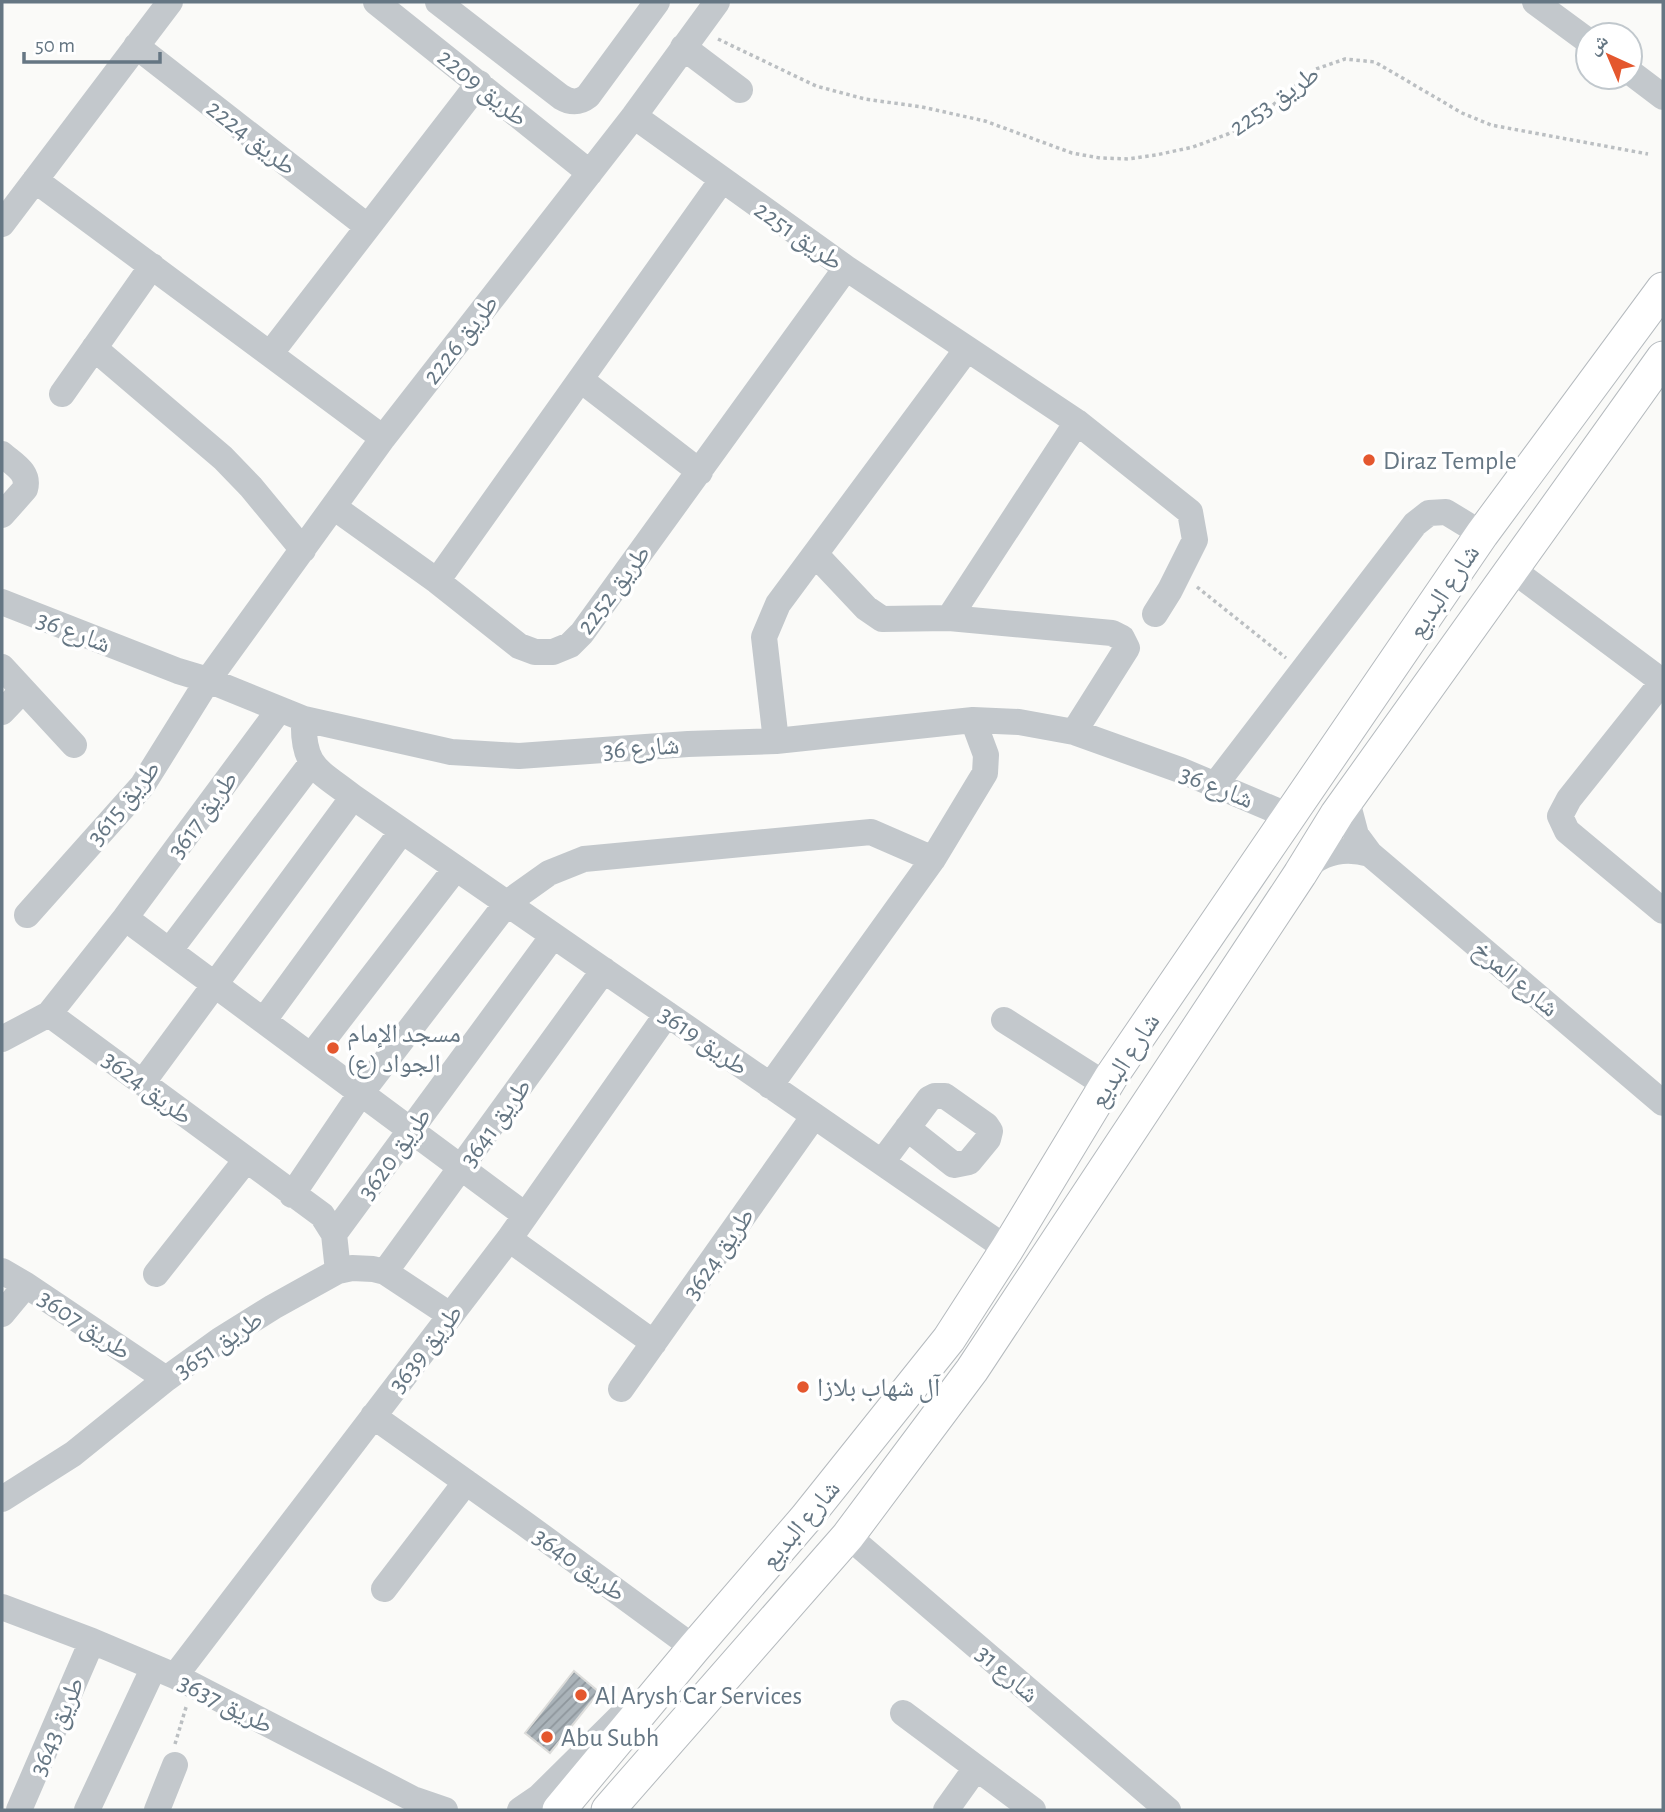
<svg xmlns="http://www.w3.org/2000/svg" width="1665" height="1812" font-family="'Alegreya Sans','Noto Naskh Arabic',sans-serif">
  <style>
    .building { fill: url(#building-hatch); stroke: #dcdcda; stroke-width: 2 }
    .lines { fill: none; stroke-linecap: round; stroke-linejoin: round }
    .major-casing { stroke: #b5babe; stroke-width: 35 }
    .path { stroke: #bbbfc2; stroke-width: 3.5; stroke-dasharray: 3.5 3.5; stroke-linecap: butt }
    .minor { stroke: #c3c8cc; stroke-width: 26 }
    .major { stroke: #fff; stroke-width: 33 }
    .poi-dot { fill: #e4572e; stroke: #fff; stroke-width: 2.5 }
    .labels { text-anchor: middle; stroke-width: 7; stroke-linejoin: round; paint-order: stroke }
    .street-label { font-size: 26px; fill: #657683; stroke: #fff }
    .poi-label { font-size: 26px; fill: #657683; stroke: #fff; text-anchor: start }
  </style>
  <defs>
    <pattern id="building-hatch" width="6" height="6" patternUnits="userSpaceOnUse" patternTransform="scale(1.75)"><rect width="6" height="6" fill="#aab3b9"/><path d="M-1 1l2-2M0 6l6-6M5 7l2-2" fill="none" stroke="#8e969c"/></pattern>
  </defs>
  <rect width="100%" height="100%" fill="#fafaf8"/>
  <path class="building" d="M574 1671 599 1692 550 1753 525 1733Z"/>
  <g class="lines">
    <g class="major-casing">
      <path id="major" d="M559 1810 694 1648 806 1518 949 1339 1007 1249 1111 1077 1482 534 1663 289
        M608 1810 848 1536 972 1370 1300 874 1337 814 1663 358"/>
    </g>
    <path class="path" d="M718 39 816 86 865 99 922 107 985 121 1072 153 1100 158 1128 159 1156 155 1193 147 1228 134 1261 115 1316 69 1345 59 1375 62 1462 113 1491 125 1648 154
      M1197 587 1286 658
      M175 1744 187 1704"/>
    <path class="minor" d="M376 2 590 173
      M438 2 561 97C571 103 579 103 588 96L657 2
      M1535 2 1588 41
      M136 46 368 227
      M683 47 740 90
      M1630 72 1663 97
      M634 116 846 268 1077 422 1190 512 1195 540 1170 590 1155 614
      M35 180 383 438
      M2 224 170 2
      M94 348 223 458 251 487 303 550
      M270 354 479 83
      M581 380 700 472
      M62 394 152 266
      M2 454C13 464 30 472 25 489L2 515
      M335 508 437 581 519 646 535 652H553L570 645 582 633 846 268
      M816 555 866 608 882 619 949 618 1112 633 1122 638 1127 648 1074 732
      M1513 570 1663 682
      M437 581 722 180
      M2 602 178 671 208 680 304 719 451 752 519 756 688 744 776 741 973 720 1019 722 1074 732 1180 770 1289 816
      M949 618 1077 422
      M2 667 74 745
      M1663 681 1569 799 1560 816 1567 831 1663 911
      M2 712 23 690
      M304 719C302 768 319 770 353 797L1007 1249
      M776 741 764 637 778 604 967 349
      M1215 785 1415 524 1429 513 1446 512 1482 534
      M1347 801 1356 835 1370 854 1663 1103
      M1304 870C1322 851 1345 847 1370 854
      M27 915 142 786 208 680 383 438 634 116 717 2
      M125 918 525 1215
      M170 950 311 764
      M49 1014 322 1215 334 1234 338 1271
      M264 1020 402 831
      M1004 1020 1106 1085
      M2 1039 49 1014 125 918 279 710
      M311 1056 456 868
      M143 1082 353 797
      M770 1086 933 859 985 773 986 755 973 720
      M882 1162 929 1099 935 1096H945L986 1125 990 1131 988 1139 969 1162 954 1165 907 1128
      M292 1195 361 1093 507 903 549 873 584 859 871 832 933 859
      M334 1234 553 936
      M509 1239 654 1343
      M2 1271 26 1285 166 1379
      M385 1272 604 970
      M156 1274 246 1160
      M2 1314 26 1285
      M621 1389 814 1116
      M373 1416 525 1524 694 1648 679 1661
      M2 1499 73 1454 166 1379 220 1340 273 1307 338 1271 352 1268 373 1269 385 1272 450 1315
      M848 1536 1168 1810
      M384 1589 466 1482
      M2 1607 92 1641 175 1676 413 1799 445 1810
      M175 1676 509 1239 667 1014
      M903 1713 1033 1810
      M19 1810 92 1641
      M87 1810 153 1669
      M157 1810 175 1765
      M520 1810 539 1797 623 1714
      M946 1810 976 1768"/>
    <use href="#major" class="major"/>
  </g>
  <g class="poi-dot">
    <circle cx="1369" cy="460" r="7"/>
    <circle cx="333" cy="1048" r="7"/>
    <circle cx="803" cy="1387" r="7"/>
    <circle cx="581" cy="1695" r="7"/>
    <circle cx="547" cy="1737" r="7"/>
  </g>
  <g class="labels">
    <g class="street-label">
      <text transform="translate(483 87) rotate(39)" y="9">طريق 2209</text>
      <text transform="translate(1274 100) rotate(-35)" y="9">طريق 2253</text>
      <text transform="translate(252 137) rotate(38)" y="9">طريق 2224</text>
      <text transform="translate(799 235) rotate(35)" y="9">طريق 2251</text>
      <text transform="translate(460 339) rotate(-52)" y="9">طريق 2226</text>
      <text transform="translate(613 589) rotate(-53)" y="9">طريق 2252</text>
      <text transform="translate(1443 591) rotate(-56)" y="9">شارع البديع</text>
      <text transform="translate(74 631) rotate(21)" y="9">شارع 36</text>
      <text transform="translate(641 747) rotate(-4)" y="9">شارع 36</text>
      <text transform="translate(1217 786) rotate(22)" y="9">شارع 36</text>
      <text transform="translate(123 802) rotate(-51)" y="9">طريق 3615</text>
      <text transform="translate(202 814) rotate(-54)" y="9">طريق 3617</text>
      <text transform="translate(1516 978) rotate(40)" y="9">شارع المرخ</text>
      <text transform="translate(704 1040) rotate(35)" y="9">طريق 3619</text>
      <text transform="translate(1124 1060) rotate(-57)" y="9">شارع البديع</text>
      <text transform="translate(148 1087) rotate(37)" y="9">طريق 3624</text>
      <text transform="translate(495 1122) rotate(-54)" y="9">طريق 3641</text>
      <text transform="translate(394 1153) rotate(-54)" y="9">طريق 3620</text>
      <text transform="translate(718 1253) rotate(-55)" y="9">طريق 3624</text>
      <text transform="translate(85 1324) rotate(34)" y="9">طريق 3607</text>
      <text transform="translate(218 1344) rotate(-34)" y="9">طريق 3651</text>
      <text transform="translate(425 1348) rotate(-52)" y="9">طريق 3639</text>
      <text transform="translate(800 1524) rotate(-50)" y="9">شارع البديع</text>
      <text transform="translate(580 1564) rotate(36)" y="9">طريق 3640</text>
      <text transform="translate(1008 1673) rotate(41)" y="9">شارع 31</text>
      <text transform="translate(226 1703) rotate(27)" y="9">طريق 3637</text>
      <text transform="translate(56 1726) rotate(-67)" y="9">طريق 3643</text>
    </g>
    <g class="poi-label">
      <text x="1383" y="469">Diraz Temple</text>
      <text x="347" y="1042">مسجد الإمام<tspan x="347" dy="30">الجواد (ع)</tspan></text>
      <text x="817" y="1396">آل شهاب بلازا</text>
      <text x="595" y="1704">Al Arysh Car Services</text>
      <text x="561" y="1746">Abu Subh</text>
    </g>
  </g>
  <rect width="1665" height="1812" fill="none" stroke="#657683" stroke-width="7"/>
  <g transform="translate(1609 56) rotate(316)"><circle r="33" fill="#ffffff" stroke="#c1c8cd" stroke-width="2"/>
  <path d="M0-5L12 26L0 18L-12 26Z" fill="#e4572e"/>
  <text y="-10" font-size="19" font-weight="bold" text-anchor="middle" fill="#657683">ش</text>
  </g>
  <path d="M24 52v10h136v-10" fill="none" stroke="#657683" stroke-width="3.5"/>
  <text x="35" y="52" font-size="21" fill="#657683" stroke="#ffffff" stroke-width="5" paint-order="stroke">50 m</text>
</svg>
